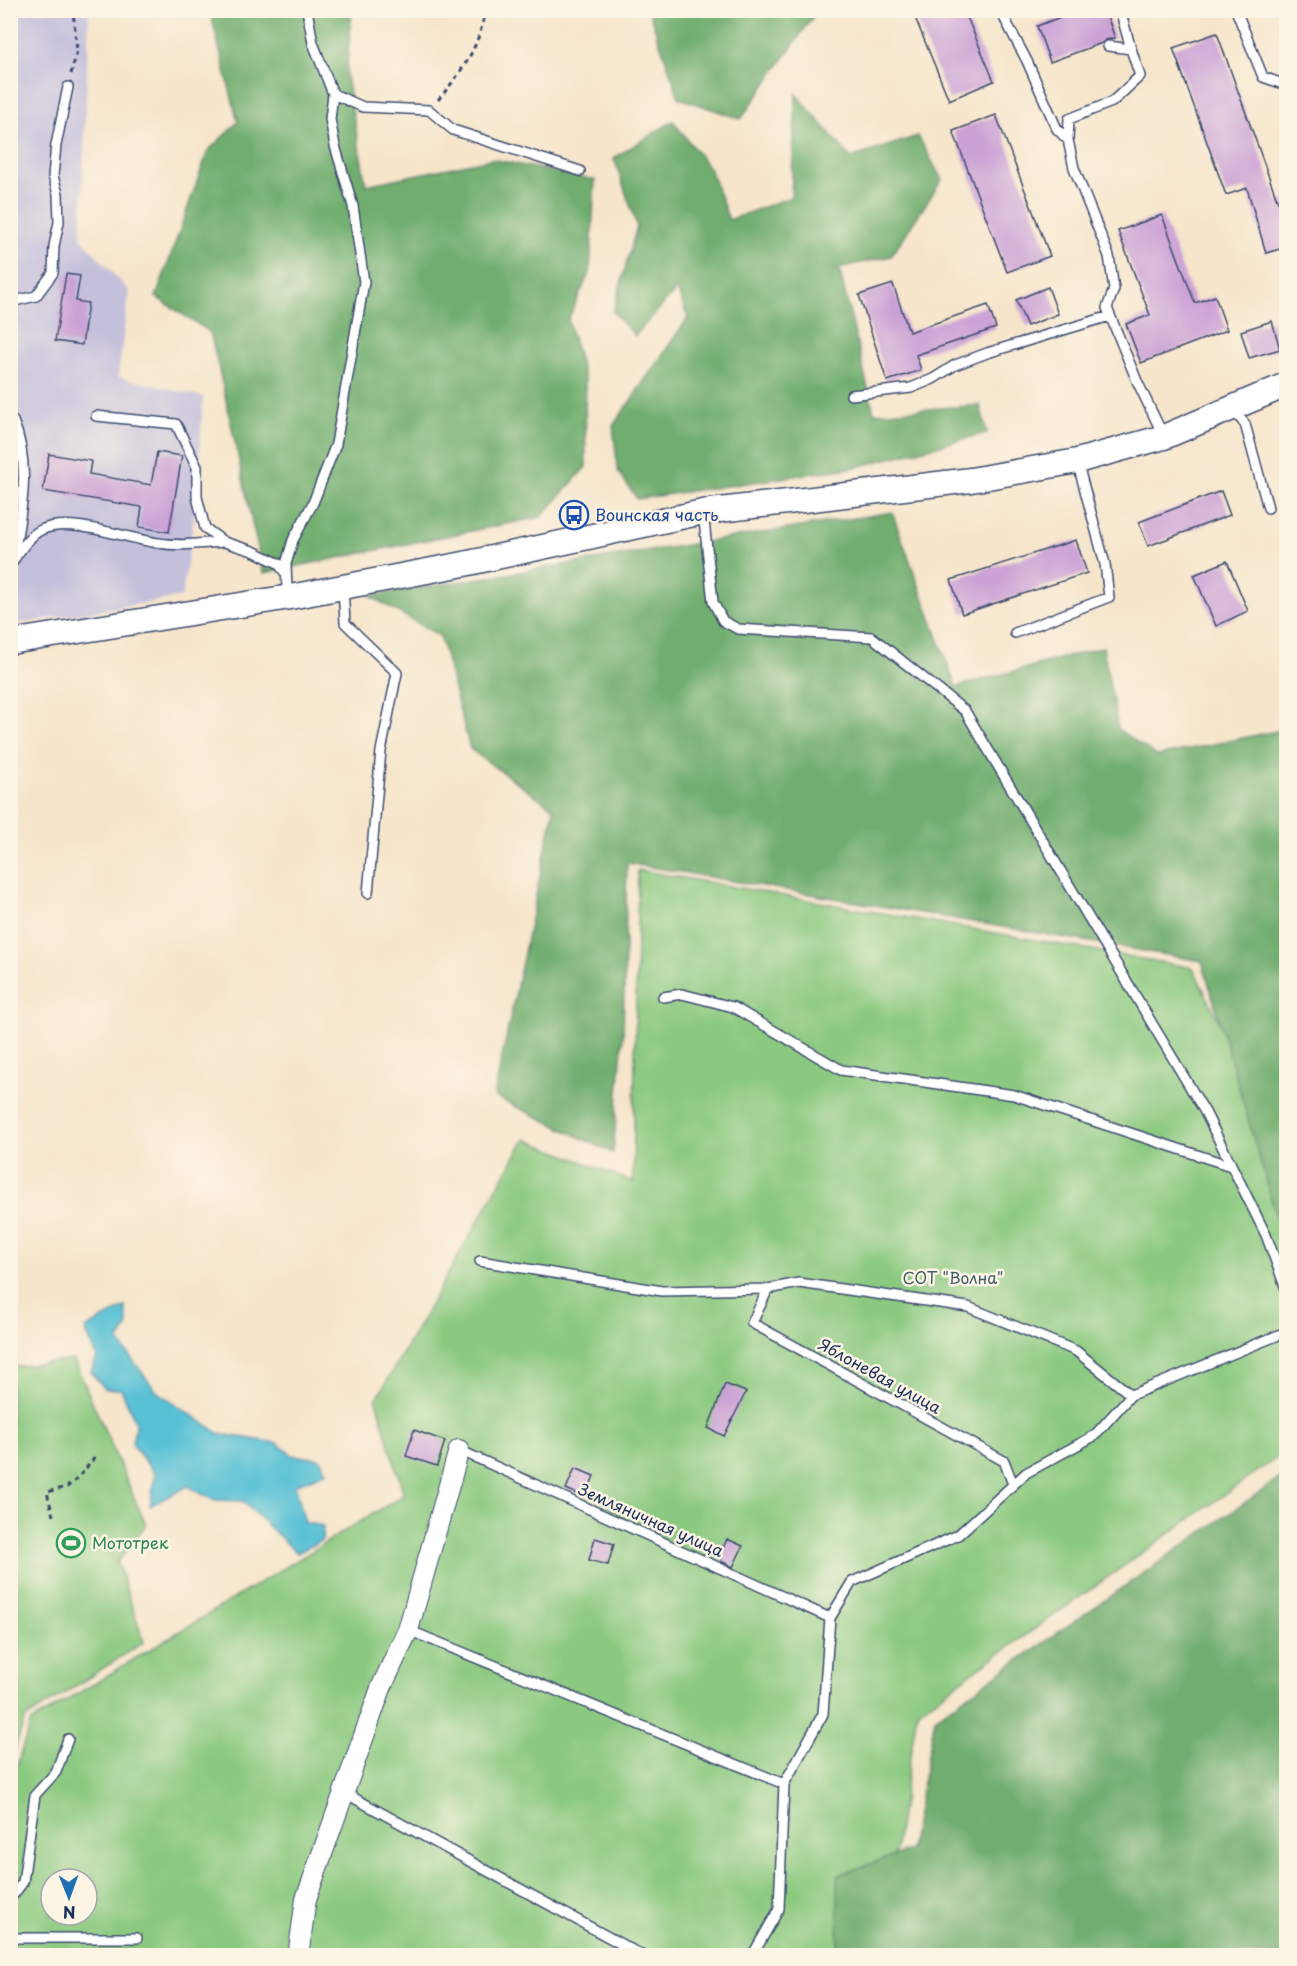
<svg xmlns="http://www.w3.org/2000/svg" width="1297" height="1966" font-family="'Playpen Sans',sans-serif">
  <style>
    .industrial { fill: #c4c0db }
    .green { fill: #8bc980; stroke: #537c6f; stroke-width: 1.5; fill-rule: evenodd }
    .forest { fill: #70ad6e; stroke: #466e66; stroke-width: 1.5 }
    .water { fill: #58c1d5; stroke: #3a789a; stroke-width: 1.5 }
    .building { fill: #cba2d6 }
    .lines { fill: none; stroke-linecap: round; stroke-linejoin: round }
    .service-casing { stroke: #3c4a6e; stroke-width: 12 }
    .minor-casing { stroke: #3c4a6e; stroke-width: 22 }
    .tertiary-casing { stroke: #3c4a6e; stroke-width: 27 }
    .path { stroke: #3c4a6e; stroke-width: 3; stroke-dasharray: 4.5 4.5; stroke-linecap: butt }
    .service { stroke: #fff; stroke-width: 9 }
    .minor { stroke: #fff; stroke-width: 20 }
    .tertiary { stroke: #fff; stroke-width: 24 }
    .labels { text-anchor: middle; stroke-width: 5; stroke-linejoin: round; paint-order: stroke }
    .transit-label { font-size: 16px; fill: #164399; stroke: #fcf5e5; text-anchor: start }
    .park-label { font-size: 16px; fill: #3d5d68; stroke: #fcf5e5 }
    .street-label { font-size: 16px; fill: #1b2f5e; stroke: #fcf5e5 }
    .leisure-label { font-size: 16px; fill: #27864d; stroke: #fcf5e5; text-anchor: start }
  </style>
  <rect width="100%" height="100%" fill="#fcf5e5"/>
  <filter id="ink" filterUnits="userSpaceOnUse"><feTurbulence type="fractalNoise" baseFrequency=".0167" numOctaves="2"/><feDisplacementMap in="SourceGraphic" scale="12" xChannelSelector="R" yChannelSelector="G"/><feConvolveMatrix kernelMatrix="1 2 1 2 8 2 1 2 1" color-interpolation-filters="sRGB"/></filter>
  <filter id="wash" filterUnits="userSpaceOnUse"><feTurbulence type="fractalNoise" baseFrequency=".008" numOctaves="4" result="noise"/><feDisplacementMap in="SourceGraphic" scale="24" xChannelSelector="R" yChannelSelector="G"/><feGaussianBlur stdDeviation="1.35" result="paint"/><feColorMatrix in="noise" values="0 0 0 0 0 0 0 0 0 0 0 0 0 0 0 0 0 1.4 0 .05"/><feComposite in="paint" operator="in"/></filter>
  <g filter="url(#wash)">
    <rect width="100%" height="100%" fill="#f6e5cb"/>
    <path class="industrial" d="M11 11H89L81 238 129 291 118 377 203 397 197 497 182 597 11 625Z"/>
    <path class="green" d="M638 870 1193 968 1286 1161V1451L917 1712 879 1955 11 1956V1782L31 1722 404 1495 376 1400 525 1139 633 1182ZM51 1879H87V1915H51Z
      M74 1360 146 1525 117 1562 144 1642 26 1718 11 1757V1367Z"/>
    <path class="forest" d="M210 11H352L346 76 366 185 491 159 595 180 590 271 568 320 585 380 586 467 541 517 263 573 226 400 210 332 156 297 208 151 238 122Z
      M649 11V10L817 11 741 119 679 98Z
      M796 94 851 158 918 136 942 180 891 256 839 268 874 413 980 405 987 433 856 467 637 499 618 471 613 426 688 318 677 289 635 336 613 312 637 226 614 158 673 121 710 169 729 220 791 197Z
      M892 512 956 687 1103 647 1118 729 1157 756 1286 729V1250L1202 961 627 863 623 1036 613 1153 494 1096 554 809 470 749 440 636 370 596Z
      M1286 1474V1955H838V1875L910 1850 935 1718Z"/>
    <path class="water" d="M125 1307 128 1326 118 1341 156 1391 220 1434 277 1443 292 1455 320 1459 327 1472 295 1485 305 1523 323 1526 322 1540 297 1553 242 1501 213 1500 188 1486 150 1506 155 1474 132 1444 136 1423 121 1389H105L91 1372 97 1357 85 1329Z"/>
    <g id="blocks">
      <path class="building" d="M912 10H964L994 81 949 100Z
        M1079 10H1105L1115 38 1106 40 1102 43 1050 62 1037 26Z
        M1217 33 1278 202 1287 199V247L1266 253 1247 188 1226 195 1173 48Z
        M996 115 1050 256 1007 272 953 131Z
        M1162 215 1195 303 1215 296 1227 330 1141 363 1126 324 1150 315 1118 231Z
        M66 274 80 276 76 301 88 303 82 345 55 341Z
        M893 284 909 332 988 305 996 328 916 355 921 370 887 381 859 295Z
        M1048 287 1058 314 1027 326 1016 300Z
        M1272 321 1280 349 1249 358 1241 331Z
        M157 452 182 456 169 532 139 527 142 507 43 491 49 454 91 461 89 474 151 485Z
        M1221 491 1230 515 1148 546 1139 522Z
        M1076 540 1087 573 962 614 951 580Z
        M1227 561 1248 611 1216 626 1194 575Z
        M725 1384 746 1392 724 1436 708 1428Z
        M414 1430 445 1441 437 1466 406 1456Z
        M575 1468 594 1476 585 1497 566 1489Z
        M595 1538 614 1544 608 1565 589 1560Z
        M727 1539 743 1546 733 1567 721 1561 722 1558 719 1557Z"/>
    </g>
  </g>
  <g filter="url(#ink)">
    <use href="#blocks" fill-opacity="0" stroke="#3c4a6e" stroke-width="1.5"/>
    <g class="lines">
      <g class="service-casing">
        <path id="service" d="M307 10 313 43 333 94 363 107 429 110 453 130 580 171
          M1000 10 1027 61 1057 129 1068 140
          M1120 10 1131 49
          M1236 10 1263 77 1286 85
          M1108 46 1131 49 1140 76 1112 102 1069 119 1068 140 1074 168 1109 256 1114 289 1107 308 1137 381 1163 435
          M10 302 36 296 53 273 54 246 59 222 58 194 53 176 56 145 68 87
          M851 395 911 388 933 379 955 365 987 353 1110 316
          M1233 410 1245 424 1268 508
          M96 416 176 424 197 467V497L205 528 224 542 253 551 278 563 286 574
          M10 419 13 421C32 465 21 514 13 559
          M703 512 713 602 723 621 738 629 872 637 965 711 1205 1112 1266 1235 1286 1289
          M10 565C18 554 29 535 41 530 71 516 126 539 159 543 181 547 202 543 224 542
          M343 587 345 623 397 673 381 751 368 893
          M289 595 287 590 286 564 293 540 313 503 336 444 364 282 353 206 335 146 330 119 333 94
          M1015 633 1109 597 1105 564 1077 461
          M663 997 682 994 733 1007 841 1070 1014 1095 1231 1166
          M480 1261 662 1291 768 1289 799 1283 968 1307 1076 1351 1131 1395
          M768 1289 752 1323 1004 1461 1013 1484
          M459 1450 830 1618
          M408 1630 784 1784
          M345 1793 643 1956
          M10 1899 23 1882 35 1795 56 1772 68 1739
          M10 1938H137
          M752 1956 779 1909 784 1784 823 1714 830 1618 852 1582 958 1535 1026 1473 1094 1436 1131 1395 1286 1332"/>
      </g>
      <g class="minor-casing">
        <path id="minor" d="M298 1956 306 1899 381 1688 408 1630 459 1450"/>
      </g>
      <g class="tertiary-casing">
        <path id="tertiary" d="M10 642 290 597 464 564 703 512 971 480 1077 461 1164 437 1286 385"/>
      </g>
      <path class="path" d="M71 74 77 51 73 10
        M438 100C461 73 480 47 485 10
        M53 1516 47 1492 67 1487 77 1479 97 1455"/>
      <use href="#service" class="service"/>
      <use href="#minor" class="minor"/>
      <use href="#tertiary" class="tertiary"/>
    </g>
  </g>
  <defs>
    <g id="bus-ring" transform="scale(1.5)"><circle r="9.5" fill="#fcf5e5" stroke="#1a4fb4" stroke-width="1.5"/><path d="M-5-6H5V4H4V6H2V4H-2V6H-4V4H-5ZM-3.5-4V0h7V-4ZM-3.5 1.2v1.5H-2V1.2ZM2 1.2v1.5H3.5V1.2Z" fill="#1a4fb4"/></g>
    <g id="stadium-ring" transform="scale(1.5)"><circle r="9.5" fill="#fcf5e5" stroke="#2e9e5b" stroke-width="1.5"/><path d="M0-5a6.5 5 0 1 0 0 10a6.5 5 0 1 0 0-10ZM-3.5-1.8h7v3.6h-7Z" fill="#2e9e5b"/></g>
  </defs>
  <g fill-rule="evenodd">
    <use href="#bus-ring" x="574" y="515"/>
    <use href="#stadium-ring" x="71" y="1543"/>
  </g>
  <g class="labels">
    <g class="transit-label">
      <text x="595" y="521">Воинская часть</text>
    </g>
    <g class="park-label">
      <text x="953" y="1284">СОТ "Волна"</text>
    </g>
    <g class="street-label">
      <text transform="translate(880 1376) rotate(29)" y="6">Яблоневая улица</text>
      <text transform="translate(651 1520) rotate(24)" y="6">Земляничная улица</text>
    </g>
    <g class="leisure-label">
      <text x="92" y="1549">Мототрек</text>
    </g>
  </g>
  <rect width="1297" height="1966" fill="none" stroke="#fcf5e5" stroke-width="36"/>
  <g transform="translate(69 1897) rotate(179)"><circle r="28" fill="#fcf5e5" stroke="#a2a6af" stroke-width="1.5"/>
  <path d="M0-4.5L10 22L0 15L-10 22Z" fill="#1f6fb2"/>
  <text y="-9" font-size="16" font-weight="bold" text-anchor="middle" fill="#1b2f5e">N</text>
  </g>
</svg>
